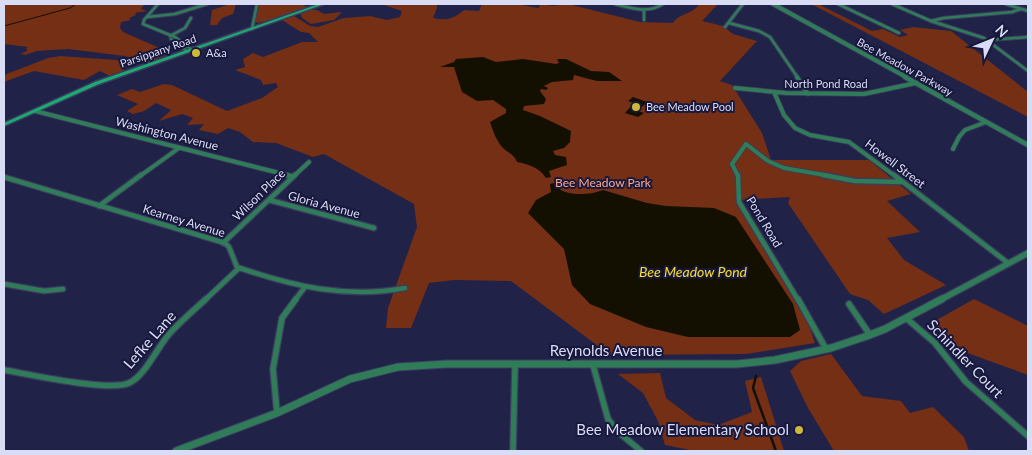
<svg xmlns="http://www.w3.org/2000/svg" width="1032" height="455" font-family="Lato,sans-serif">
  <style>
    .green { fill: #752f15 }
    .water { fill: #131002 }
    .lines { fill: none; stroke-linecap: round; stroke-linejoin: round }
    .stream-far1 { stroke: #131002; stroke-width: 1 }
    .stream { stroke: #131002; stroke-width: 2.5 }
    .minor-far3-casing { stroke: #3b3c60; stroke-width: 4.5 }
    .minor-far2-casing { stroke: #3b3c60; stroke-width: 5.5 }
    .minor-far1-casing { stroke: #3b3c60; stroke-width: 7 }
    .minor-casing { stroke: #3b3c60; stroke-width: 8 }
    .tertiary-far3-casing { stroke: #3b3c60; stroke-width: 5.5 }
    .tertiary-far2-casing { stroke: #3b3c60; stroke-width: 6 }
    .tertiary-far1-casing { stroke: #3b3c60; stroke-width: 8 }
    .tertiary-casing { stroke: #3b3c60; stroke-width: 9 }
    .secondary-casing { stroke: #3b3c60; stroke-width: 3 }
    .minor-far3 { stroke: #307b58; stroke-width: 2.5 }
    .minor-far2 { stroke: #307b58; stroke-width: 4 }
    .minor-far1 { stroke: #307b58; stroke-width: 4.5 }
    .minor { stroke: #307b58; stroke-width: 5.5 }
    .tertiary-far3 { stroke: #307b58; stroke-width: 4 }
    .tertiary-far2 { stroke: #307b58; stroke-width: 4.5 }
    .tertiary-far1 { stroke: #307b58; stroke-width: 5.5 }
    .tertiary { stroke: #307b58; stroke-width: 7 }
    .secondary { fill: #1bab72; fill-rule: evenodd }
    .poi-dot { fill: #cdb938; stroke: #18183d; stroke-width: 2 }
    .labels { text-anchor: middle; stroke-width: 4; stroke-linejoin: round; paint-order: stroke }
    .far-street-label { font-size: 11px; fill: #d9dcf5; stroke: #18183d }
    .far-poi-label { font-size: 11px; fill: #d9dcf5; stroke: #18183d; text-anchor: start }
    .street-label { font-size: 12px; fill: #d9dcf5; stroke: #18183d }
    .park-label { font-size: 12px; fill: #faa789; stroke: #18183d }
    .water-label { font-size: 14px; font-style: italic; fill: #f9df2a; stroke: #18183d }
    .near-street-label { font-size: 15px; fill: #d9dcf5; stroke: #18183d }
    .near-poi-label { font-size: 15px; fill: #d9dcf5; stroke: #18183d; text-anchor: end }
  </style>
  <rect width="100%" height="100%" fill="#212248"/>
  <path class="green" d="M4 4H142L141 5H144L141 9 147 11 135 13 136 15 129 18 131 20 121 22 120 28 123 32 171 53 145 63 125 56 68 49 37 51 25 55 21 54 28 50 26 49 28 47 4 44Z
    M230 4H236L233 14 222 18 217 25H210L212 10Z
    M258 4H301L308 7 268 21 255 23Z
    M381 4H437V8L433 18C447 21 453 19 464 10L479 11 482 4H516L538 8 541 4 552 6 568 4 640 22 673 23C679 13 694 14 699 4H718L702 21 723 26 733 34 757 41 720 81 732 85 762 133 771 160H869L911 194 887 201 920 232 887 238 904 260 946 285 884 314 868 300 850 294 788 203 790 197 737 200 809 325 815 343 746 354 610 355 511 281 454 280 429 283 411 328H386L388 308 417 227 414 204 324 154 313 157 276 143 253 142 240 132 228 128 218 134 199 130 204 124 187 125 193 118 182 114 159 121 171 110 156 103 144 111 133 114 127 111 138 104 117 95 132 89 140 92 164 84 172 85 227 111 262 98 278 87 276 83 263 85 261 80 235 70 245 67 243 59 253 53 263 57 302 42H318L309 33 301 32 282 20 294 16 310 26 318 27 344 18 370 16 387 20 400 17 402 11Z
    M811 4H818L872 31 883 29 900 37 908 35 900 30 913 27 951 31 1028 92V117Z
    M309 10H317L324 14 342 12 334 20 311 24 302 18 300 13Z
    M60 56 117 60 127 65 123 71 110 76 100 71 84 80 34 71 4 82V75L48 58Z
    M974 299 1028 326V375L962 351 933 322Z
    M831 354 862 396 901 401 910 413 933 407 964 437 969 451H834L808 408 790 371 801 361Z
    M660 373 666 398 695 420 718 425 752 412 745 381 761 377 784 451H695L665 445 658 421 643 393 618 374Z"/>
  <path class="water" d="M483 57 496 62 523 59 556 64 559 63 557 59H566L591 71 609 72 622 81H597L574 75 573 80 552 82 544 86 548 88 546 90 541 89 540 91 546 99 544 104 524 106 523 110 540 116 571 131 570 142 564 148 553 151 555 155 566 157 567 165 549 171 551 177 546 178C540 168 528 164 517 162 514 154 508 153 503 148 496 140 493 131 490 122L506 113V109L493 100 477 101 462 92 454 67H440L454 62 456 59Z
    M633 97 647 102 638 111 644 113 638 117 625 113 634 103 628 101Z
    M554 183C562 198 591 195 603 190L647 203 666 206 714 208 736 217 793 304 800 330 790 337H688L646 327 590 304 572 285 564 249 528 213 536 200 551 192 550 184Z"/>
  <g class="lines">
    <path class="stream-far1" d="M4 26 70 8 76 4"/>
    <path class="stream" d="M756 376 753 388 776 451"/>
    <g class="minor-far3-casing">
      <path id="minor-far3" d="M615 4C631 8 648 14 663 4
        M838 4 899 33
        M892 4 931 21 984 38 1028 71
        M1006 4 1028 11
        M644 10V20
        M147 17 175 14 207 4
        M931 21 944 18 1012 12 1021 9
        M729 23 759 31 770 37 798 78
        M143 24 175 37 192 50
        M143 24 144 20 158 4
        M725 27 743 4
        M252 29 257 4
        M170 36 185 28 191 18
        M171 39 187 51
        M988 40 1028 37"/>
    </g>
    <g class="minor-far2-casing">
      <path id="minor-far2" d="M797 77 808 94
        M735 88 786 93 864 94 916 83
        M774 92 784 115 795 128 810 135 849 142 895 176
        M35 111 291 176
        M953 149 959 137 965 130 986 122
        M140 176 179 148
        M294 176 309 162
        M738 176 732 164 746 144 768 161 784 168 830 176"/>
    </g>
    <g class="minor-far1-casing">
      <path id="minor-far1" d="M286 175 293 177
        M738 175 739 202 798 300
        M823 175 855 181 902 182
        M894 175 1008 263
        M4 177 225 243 229 247 237 267C292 286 346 299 405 288
        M269 200 374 228
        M99 206 141 175
        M223 243 295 175
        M4 284 44 291 63 289
        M205 300 239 268
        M295 300 305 287"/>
    </g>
    <g class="minor-casing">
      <path id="minor" d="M798 299 826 349
        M849 304 870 335
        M906 318 935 343 966 382 1028 436
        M593 365 608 419 617 431 641 451
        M4 370C28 374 109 392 129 383 145 376 158 346 170 333 181 321 194 310 206 299
        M277 413 273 369 282 318 296 299
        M513 451 515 365"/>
    </g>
    <g class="tertiary-far3-casing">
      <path id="tertiary-far3" d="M773 4 908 78"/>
    </g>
    <g class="tertiary-far2-casing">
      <path id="tertiary-far2" d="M905 77 1028 145"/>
    </g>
    <g class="tertiary-far1-casing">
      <path id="tertiary-far1" d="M940 300 1028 253"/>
    </g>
    <g class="tertiary-casing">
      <path id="tertiary" d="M176 451 277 413 350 379 398 367 447 364H737L775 360 831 348 867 336 885 329 942 299"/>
    </g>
    <g class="secondary-casing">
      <path id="secondary" d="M319 4H324L99 84 4 126V123L95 82Z"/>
    </g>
    <use href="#minor-far3" class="minor-far3"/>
    <use href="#minor-far2" class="minor-far2"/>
    <use href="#minor-far1" class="minor-far1"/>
    <use href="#minor" class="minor"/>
    <use href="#tertiary-far3" class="tertiary-far3"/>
    <use href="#tertiary-far2" class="tertiary-far2"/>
    <use href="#tertiary-far1" class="tertiary-far1"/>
    <use href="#tertiary" class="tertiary"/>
    <use href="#secondary" class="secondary"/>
  </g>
  <g class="poi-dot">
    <circle cx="196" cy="53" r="5"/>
    <circle cx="636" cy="107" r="5"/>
    <circle cx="799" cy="430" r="5"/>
  </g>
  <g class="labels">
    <g class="far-street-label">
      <text transform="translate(158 51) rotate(-19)" y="4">Parsippany Road</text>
      <text transform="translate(905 67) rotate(29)" y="4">Bee Meadow Parkway</text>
      <text x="826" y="88">North Pond Road</text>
    </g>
    <g class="far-poi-label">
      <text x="206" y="57">A&amp;a</text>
      <text x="646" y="111">Bee Meadow Pool</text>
    </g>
    <g class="street-label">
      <text transform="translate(167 134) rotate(14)" y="4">Washington Avenue</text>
      <text transform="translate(895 164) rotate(37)" y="4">Howell Street</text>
      <text transform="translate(259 195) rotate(-44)" y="4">Wilson Place</text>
      <text transform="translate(324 205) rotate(15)" y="4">Gloria Avenue</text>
      <text transform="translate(184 221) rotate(17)" y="4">Kearney Avenue</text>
      <text transform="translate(764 222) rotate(59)" y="4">Pond Road</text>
    </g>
    <g class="park-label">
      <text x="603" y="187">Bee Meadow Park</text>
    </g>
    <g class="water-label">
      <text x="693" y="277">Bee Meadow Pond</text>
    </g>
    <g class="near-street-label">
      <text transform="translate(150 340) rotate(-49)" y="5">Lefke Lane</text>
      <text x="606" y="356">Reynolds Avenue</text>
      <text transform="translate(965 359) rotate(46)" y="5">Schindler Court</text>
    </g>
    <g class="near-poi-label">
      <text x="789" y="435">Bee Meadow Elementary School</text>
    </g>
  </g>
  <rect width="1032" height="455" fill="none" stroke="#d9dcf5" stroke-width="10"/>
  <g transform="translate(992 40) rotate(47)" stroke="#18183d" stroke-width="4" paint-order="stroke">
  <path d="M0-4L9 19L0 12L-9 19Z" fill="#d9dcf5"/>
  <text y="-8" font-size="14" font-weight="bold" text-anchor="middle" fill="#d9dcf5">N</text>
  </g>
</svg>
